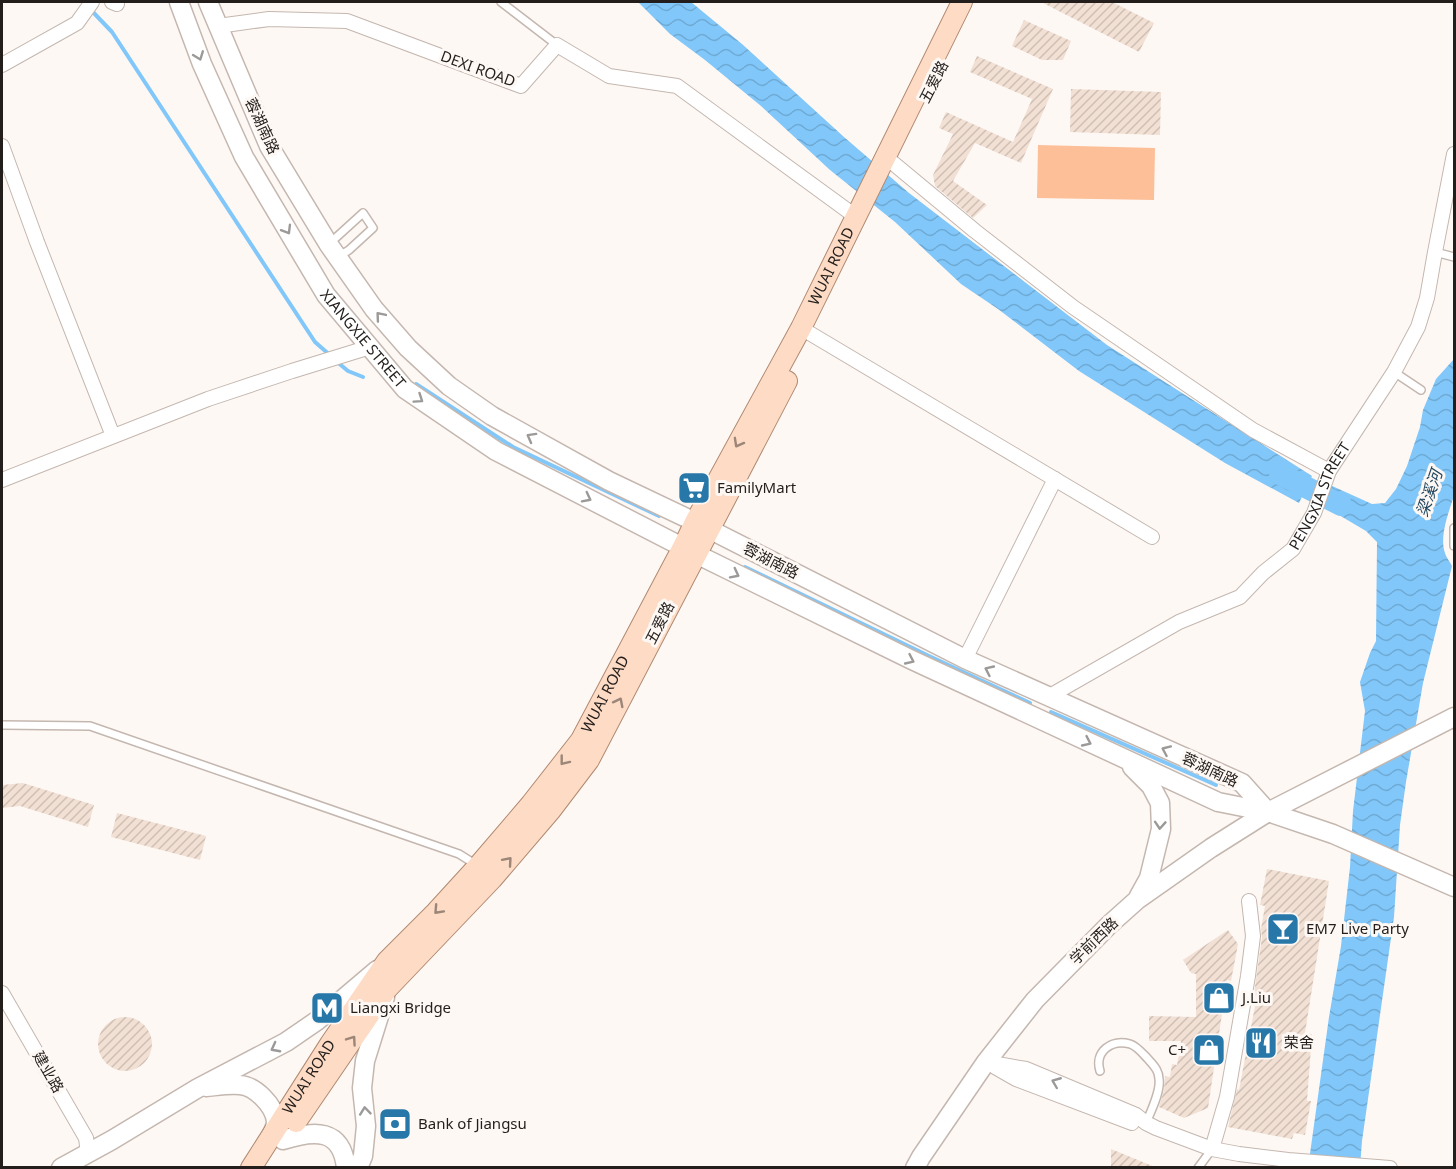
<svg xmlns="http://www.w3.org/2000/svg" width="1456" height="1169" font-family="'Noto Sans','Noto Sans SC',sans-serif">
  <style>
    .garden { fill: #fcbf97 }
    .water { fill: url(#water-waves) }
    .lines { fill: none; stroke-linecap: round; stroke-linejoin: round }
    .stream { stroke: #81c7f9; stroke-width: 4 }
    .river { stroke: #81c7f9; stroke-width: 22 }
    .building { fill: url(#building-hatch) }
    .lane-casing { stroke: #c4b7af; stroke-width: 10 }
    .street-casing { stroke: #c4b7af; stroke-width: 16 }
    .secondary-casing { stroke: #c4b7af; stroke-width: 21 }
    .primary-casing { stroke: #b08970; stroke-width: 22 }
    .lane { stroke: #fff; stroke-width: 7 }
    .street { stroke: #fff; stroke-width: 14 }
    .secondary { stroke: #fff; stroke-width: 18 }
    .primary { stroke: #fddbc5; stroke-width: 20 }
    .oneway { stroke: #9c9a98 }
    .oneway2 { stroke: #9b8678 }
    .labels { text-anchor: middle; stroke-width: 6; stroke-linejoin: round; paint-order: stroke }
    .street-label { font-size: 15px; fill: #231e1b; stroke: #fef8f5 }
    .poi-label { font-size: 15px; fill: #231e1b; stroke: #fef8f5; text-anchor: start }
    .water-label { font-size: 16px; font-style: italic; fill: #204660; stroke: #fef8f5 }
  </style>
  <defs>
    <pattern id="water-waves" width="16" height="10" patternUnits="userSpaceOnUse" patternTransform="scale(1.5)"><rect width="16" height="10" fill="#81c7f9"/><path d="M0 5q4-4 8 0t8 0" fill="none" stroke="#6faad5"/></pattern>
    <pattern id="building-hatch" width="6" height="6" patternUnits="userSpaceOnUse" patternTransform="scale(1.5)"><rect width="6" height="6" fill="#f2e0d4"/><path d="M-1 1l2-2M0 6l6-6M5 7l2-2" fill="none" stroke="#cfc0b5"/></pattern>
  </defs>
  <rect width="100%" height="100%" fill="#fef8f5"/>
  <path class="garden" d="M1038 145 1155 148 1154 200 1037 198Z"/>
  <path class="water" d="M638 2H691L742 44 844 137 909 193 1107 345 1312 476 1299 503 1225 463 1079 371 998 309 961 284 895 222 830 170 761 106 705 60 670 34Z
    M1454 359V496C1449 511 1439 537 1445 553 1446 557 1450 562 1452 566L1423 683 1406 782 1400 825 1394 917 1362 1141 1360 1167 1308 1168 1329 1017 1341 946 1350 867 1353 811 1365 711 1360 682 1370 653 1376 641 1377 542 1366 531 1322 505 1330 485 1372 504 1385 503 1396 489 1407 466 1420 427 1423 410 1436 379Z"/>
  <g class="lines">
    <path class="stream" d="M91 10 112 32 315 342 331 356
      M336 361 348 371 363 377
      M416 384 513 447 659 516
      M745 567 929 656 1030 703
      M1051 712 1216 785"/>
    <path class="river" d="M1280 474 1341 505"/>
  </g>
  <path class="building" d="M1041 2H1112L1154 23 1139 52Z
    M1024 20 1071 41 1063 60H1042L1012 46Z
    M977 56 1053 89 1021 163 975 143 953 181 987 205 973 218 935 186 933 175 953 134 939 128 946 112 1013 142 1032 99 970 72Z
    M1071 89 1161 92 1160 135 1070 132Z
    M23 783 94 805 88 827 20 806 2 808V785Z
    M117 813 206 836 200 860 111 837Z
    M1267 869 1329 881 1305 1033 1312 1034 1307 1101H1311L1305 1135 1294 1133 1292 1139 1228 1127 1237 1089 1239 1090 1256 1001H1253L1262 937 1261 929 1265 906 1260 905Z
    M1228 930 1238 944 1231 981 1227 980 1208 1108 1184 1118 1159 1107 1164 1090 1165 1076 1170 1077 1172 1064 1177 1065 1181 1041H1149V1016L1196 1017V974L1191 973 1183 960Z
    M98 1044a27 27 0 1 1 54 0a27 27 0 1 1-54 0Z
    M1111 1149 1155 1167H1111Z"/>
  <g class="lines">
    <g class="lane-casing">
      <path id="lane" d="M501 2 557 45
        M330 243 363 213 373 228 349 250 338 257
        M1435 252 1454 257
        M1394 372 1421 390
        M1454 528V546
        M2 725 90 726 459 854 475 864
        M1100 1071C1094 1051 1112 1039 1130 1044 1137 1046 1143 1054 1148 1059 1153 1065 1159 1070 1159 1079 1161 1091 1151 1111 1146 1123
        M1198 1168 1212 1149"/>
    </g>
    <g class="street-casing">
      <g id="street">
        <path d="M112 2 117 4"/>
        <path d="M218 26 269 19 347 21 521 86 557 45 609 76 677 86 855 216"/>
        <path d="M2 65 77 23 92 2"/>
        <path d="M2 146 37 242 113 436"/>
        <path d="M893 163 975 231 1073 307 1253 430 1329 471"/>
        <path d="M801 328 1152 537"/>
        <path d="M2 480 208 399 292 371 370 347"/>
        <path d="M965 659 1055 479"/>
        <path id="s1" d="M1048 697 1179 622 1240 597 1263 573 1293 549 1314 513 1329 471 1394 372 1418 327 1427 298 1435 252 1454 154"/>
        <path d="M2 993 86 1138 88 1153"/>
        <path d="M986 1062 1026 1069 1136 1115 1146 1123 1156 1128 1212 1149 1239 1154 1288 1160 1390 1168"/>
        <path d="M995 1067 1016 1079 1132 1123"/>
        <path d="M1212 1149 1227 1097 1248 976 1253 936 1249 901"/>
      </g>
    </g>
    <g class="secondary-casing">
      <g id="secondary">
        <path id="s2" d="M179 2 202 64 244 157 326 295 405 389 496 451 696 554 912 660 1218 802 1268 812 1333 834 1454 887"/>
        <path d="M208 2 269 146 329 245 374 309 408 348 449 386 492 416 609 481 695 522 965 659 1242 783 1268 812"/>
        <path d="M1132 767 1151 786 1160 803 1161 829 1149 878 1139 896"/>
        <path d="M206 1087C217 1086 229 1084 240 1085 255 1086 274 1105 276 1121 276 1125 274 1130 272 1134"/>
        <path d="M283 1140C314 1130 342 1128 346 1168"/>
        <path d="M61 1168 112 1140 198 1088 286 1042 318 1020 377 970"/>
        <path d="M358 1168 363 1156 366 1126 362 1088 365 1061 385 997"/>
        <path d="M915 1168 921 1157 986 1062 1035 1000 1109 925 1137 900 1211 848 1268 812 1454 717"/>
      </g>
    </g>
    <g class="primary-casing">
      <g id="primary">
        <path d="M296 1122 387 989 492 879 551 810 589 760 787 381"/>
        <path id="s3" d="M251 1168 330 1044 387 961 436 912 478 866 531 804 581 740 683 547 695 522 801 328 962 2"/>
      </g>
    </g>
    <use href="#lane" class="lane"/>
    <use href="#street" class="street"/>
    <use href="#secondary" class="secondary"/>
    <use href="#primary" class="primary"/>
  </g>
  <defs><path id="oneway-chevron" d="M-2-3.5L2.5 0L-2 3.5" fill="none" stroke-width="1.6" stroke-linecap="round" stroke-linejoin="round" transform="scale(1.5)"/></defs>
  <g class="oneway">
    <use href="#oneway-chevron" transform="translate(199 56) rotate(69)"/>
    <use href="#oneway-chevron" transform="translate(287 230) rotate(59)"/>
    <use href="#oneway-chevron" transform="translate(380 316) rotate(-130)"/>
    <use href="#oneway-chevron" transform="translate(419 399) rotate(34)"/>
    <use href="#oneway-chevron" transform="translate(531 437) rotate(-151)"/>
    <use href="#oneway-chevron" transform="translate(587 498) rotate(27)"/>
    <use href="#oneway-chevron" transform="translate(735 574) rotate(27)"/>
    <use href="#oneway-chevron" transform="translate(910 660) rotate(25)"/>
    <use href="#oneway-chevron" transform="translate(989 670) rotate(-155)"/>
    <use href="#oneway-chevron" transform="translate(1087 742) rotate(25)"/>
    <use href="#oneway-chevron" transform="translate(1166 750) rotate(-156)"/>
    <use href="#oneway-chevron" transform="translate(1160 825) rotate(94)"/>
    <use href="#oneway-chevron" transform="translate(275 1048) rotate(152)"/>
    <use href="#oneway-chevron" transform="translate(1056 1082) rotate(-158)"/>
    <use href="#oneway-chevron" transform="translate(365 1111) rotate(-96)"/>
  </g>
  <g class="oneway2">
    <use href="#oneway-chevron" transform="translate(738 443) rotate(119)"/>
    <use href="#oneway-chevron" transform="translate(619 702) rotate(-63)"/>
    <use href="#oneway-chevron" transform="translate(564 761) rotate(128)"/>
    <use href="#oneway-chevron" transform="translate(508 861) rotate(-49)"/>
    <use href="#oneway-chevron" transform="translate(438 910) rotate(133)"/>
    <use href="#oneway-chevron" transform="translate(352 1040) rotate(-55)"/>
  </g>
  <defs>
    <g id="supermarket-square" transform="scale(1.725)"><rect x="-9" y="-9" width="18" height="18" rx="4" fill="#2778a9" stroke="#fef8f5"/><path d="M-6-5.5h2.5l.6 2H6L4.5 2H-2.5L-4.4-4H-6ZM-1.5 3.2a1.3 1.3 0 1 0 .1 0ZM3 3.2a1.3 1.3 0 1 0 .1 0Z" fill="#fff"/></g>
    <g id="bar-square" transform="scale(1.725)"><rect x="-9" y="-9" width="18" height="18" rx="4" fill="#2778a9" stroke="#fef8f5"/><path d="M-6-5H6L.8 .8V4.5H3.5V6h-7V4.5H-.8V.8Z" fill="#fff"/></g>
    <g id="shop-square" transform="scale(1.725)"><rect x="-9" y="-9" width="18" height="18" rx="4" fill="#2778a9" stroke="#fef8f5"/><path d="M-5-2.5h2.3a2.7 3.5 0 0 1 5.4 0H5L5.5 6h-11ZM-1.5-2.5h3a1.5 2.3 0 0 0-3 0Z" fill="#fff"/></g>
    <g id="metro-square" transform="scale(1.725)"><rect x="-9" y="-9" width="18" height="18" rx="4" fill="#2778a9" stroke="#fef8f5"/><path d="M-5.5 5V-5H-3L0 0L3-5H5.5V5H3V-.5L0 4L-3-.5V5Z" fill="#fff"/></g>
    <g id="restaurant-square" transform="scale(1.725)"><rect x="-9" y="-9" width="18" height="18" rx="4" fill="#2778a9" stroke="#fef8f5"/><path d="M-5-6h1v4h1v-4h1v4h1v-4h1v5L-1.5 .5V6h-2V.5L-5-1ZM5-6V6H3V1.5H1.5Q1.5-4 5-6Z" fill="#fff"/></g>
    <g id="bank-square" transform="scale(1.725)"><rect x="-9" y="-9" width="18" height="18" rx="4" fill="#2778a9" stroke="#fef8f5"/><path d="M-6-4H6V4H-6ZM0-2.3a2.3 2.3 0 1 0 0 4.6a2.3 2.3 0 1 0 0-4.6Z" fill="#fff"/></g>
  </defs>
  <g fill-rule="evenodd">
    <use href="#supermarket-square" x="694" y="488"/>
    <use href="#bar-square" x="1283" y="929"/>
    <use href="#shop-square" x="1219" y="998"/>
    <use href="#metro-square" x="327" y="1008"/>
    <use href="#restaurant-square" x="1261" y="1043"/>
    <use href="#shop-square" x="1209" y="1050"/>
    <use href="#bank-square" x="395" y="1124"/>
  </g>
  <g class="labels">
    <g class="street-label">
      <text transform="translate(478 69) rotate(20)" y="5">DEXI ROAD</text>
      <text transform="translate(934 82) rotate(-63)" y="5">五爱路</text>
      <text transform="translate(262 126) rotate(65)" y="5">蓉湖南路</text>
      <text dy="5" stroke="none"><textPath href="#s3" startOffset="1078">WUAI ROAD</textPath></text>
      <text dy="5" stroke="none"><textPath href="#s2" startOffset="386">XIANGXIE STREET</textPath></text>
      <text dy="5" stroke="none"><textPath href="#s1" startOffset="348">PENGXIA STREET</textPath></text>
      <text transform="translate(771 561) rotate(27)" y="5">蓉湖南路</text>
      <text transform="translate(660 623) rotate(-63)" y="5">五爱路</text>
      <text dy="5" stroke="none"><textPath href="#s3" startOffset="594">WUAI ROAD</textPath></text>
      <text transform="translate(1210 770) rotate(25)" y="5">蓉湖南路</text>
      <text transform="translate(1094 941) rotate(-44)" y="5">学前西路</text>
      <text transform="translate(48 1072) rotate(60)" y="5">建业路</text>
      <text dy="5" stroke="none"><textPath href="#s3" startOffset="108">WUAI ROAD</textPath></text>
    </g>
    <g class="poi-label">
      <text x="717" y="493">FamilyMart</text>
      <text x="1306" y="934">EM7 Live Party</text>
      <text x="1242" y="1003">J.Liu</text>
      <text x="350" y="1013">Liangxi Bridge</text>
      <text x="1284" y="1048">荣舍</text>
      <text x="1186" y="1055" text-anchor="end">C+</text>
      <text x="418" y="1129">Bank of Jiangsu</text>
    </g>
    <g class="water-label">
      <text transform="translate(1429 493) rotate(-71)" y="6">梁溪河</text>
    </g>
  </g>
  <rect width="1456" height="1169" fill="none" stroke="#231e1b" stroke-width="6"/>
</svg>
